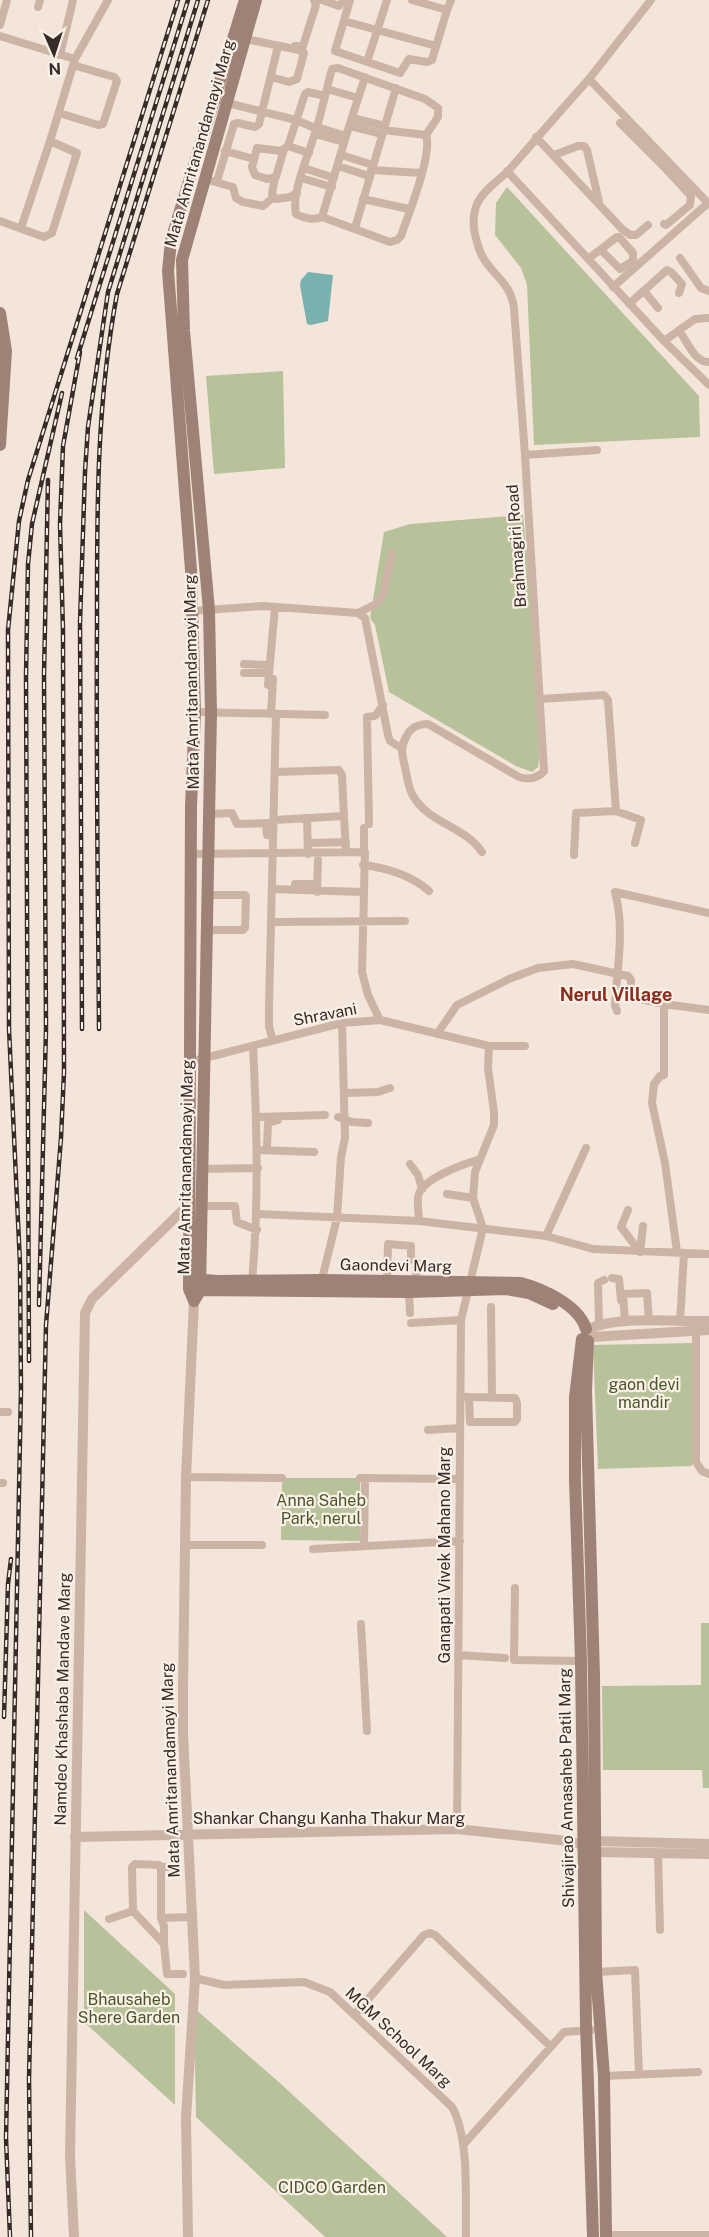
<svg xmlns="http://www.w3.org/2000/svg" width="709" height="2237" font-family="'Public Sans',sans-serif">
  <style>
    .green { fill: #b8c29a }
    .water { fill: #78b1ae }
    .lines { fill: none; stroke-linecap: round; stroke-linejoin: round }
    .minor { stroke: #cbb4a6; stroke-width: 8 }
    .tertiary { stroke: #cbb4a6; stroke-width: 10 }
    .secondary { stroke: #9f8277; stroke-width: 12 }
    .rail-casing { stroke: #372b27; stroke-width: 4.5 }
    .rail { stroke: #faf0e7; stroke-width: 2; stroke-dasharray: 7; stroke-linecap: butt }
    .labels { text-anchor: middle; stroke-width: 4.5; stroke-linejoin: round; paint-order: stroke }
    .street-label { font-size: 16px; fill: #372b27; stroke: #faf0e7 }
    .park-label { font-size: 16px; fill: #4a562a; stroke: #faf0e7 }
    .neighbourhood-label { font-size: 18px; font-weight: bold; fill: #892d1d; stroke: #faf0e7 }
  </style>
  <rect width="100%" height="100%" fill="#f3e5da"/>
  <path class="green" d="M507 187 699 396 700 437 534 445 527 285 521 268 495 235 496 203Z
    M283 371 285 468 214 474 206 376Z
    M523 515 538 664 539 759 538 767 532 772 516 766 389 692 375 625 370 618 384 532 410 524Z
    M693 1343 692 1466 598 1469 593 1345Z
    M282 1478H360V1541L281 1540Z
    M701 1623H709V1788H703L702 1770H603L602 1686 701 1685Z
    M84 1910 175 1994V2105L84 2022Z
    M194 2008 281 2084 447 2237H325L196 2117Z"/>
  <path class="water" d="M308 272 333 275 328 321 311 325 307 324 306 319 300 285 301 280Z"/>
  <g class="lines">
    <path class="minor" d="M322 0 339 6 344 0
      M350 0 335 51 400 73 409 59 427 62 432 60 447 10 412 0
      M38 7 40 0
      M447 10 451 0
      M344 21 436 46
      M0 25 7 0
      M0 36 75 59
      M246 39 299 50 304 53 297 79 289 82 271 77
      M295 46H303L316 5 314 0
      M60 55 73 0
      M367 62 387 0
      M589 79 651 0
      M327 89 358 98
      M223 102 296 120 317 129
      M59 113 98 125 103 124 117 81 114 77 73 65
      M352 118 385 126
      M620 123 665 168 691 196 690 205 666 225 664 224
      M350 126 382 134
      M317 127 346 136 322 217 390 242 397 240 401 236C408 215 433 154 426 135L438 117V108L425 99 338 68 332 69C326 90 322 112 315 133 309 154 291 192 296 214 304 218 313 221 322 217
      M383 130 426 135
      M315 134 344 142
      M346 136 365 77
      M536 137 622 229 630 235H636L648 225
      M288 146 305 94 308 92 325 96
      M284 149 276 177 267 179 255 175 252 167 257 148 281 151 288 146 309 153
      M225 151 254 159
      M341 155 373 165
      M554 155 578 146H584L587 150 599 202
      M338 166 369 176
      M304 168 334 178
      M371 170 422 173
      M507 171 664 341 709 385
      M275 177 272 194 276 199 290 197 297 193
      M301 178 332 187
      M205 179 233 187 236 198 243 202 263 206 274 197
      M217 181 234 124 238 123 255 127 259 124 278 46
      M363 199 409 209
      M0 221 44 237 52 233 77 153 50 141
      M21 228 50 141 75 59 108 0
      M355 228 396 88
      M680 258 701 288 709 291
      M588 259 617 237H619L633 253V261L620 269 601 250
      M613 287 708 203
      M644 291 658 308
      M629 304 667 270 671 272 682 284 679 293
      M679 330C686 340 695 363 709 362
      M664 341 695 319 709 318
      M525 455 597 450
      M192 611 263 606 358 613 365 618 388 735 390 741 401 748
      M358 613 378 603 383 595 392 554
      M244 664 269 665
      M244 673H269
      M268 685 275 607
      M540 699 604 695 608 700 616 811
      M195 712 325 715
      M271 714 273 679
      M209 814 232 813 237 824 274 823
      M344 816 346 852
      M307 818 308 854
      M274 820 344 816 342 775 339 770 275 772
      M266 823 267 835
      M369 824 367 717 375 716 383 705
      M310 843 346 842
      M364 852V828
      M482 852C462 824 428 824 412 794 408 786 407 776 405 767 402 755 400 748 406 737 411 727 418 724 428 724L519 777C529 780 537 779 544 771L525 455 514 308C510 277 484 273 477 242 473 229 472 214 478 202 486 187 499 181 510 169 536 139 562 109 589 79L709 204
      M190 854 365 852 362 972 368 995 380 1020
      M574 855 576 813 616 811 641 820 635 843
      M363 865C387 868 411 875 429 891
      M295 884H317
      M272 889 362 892
      M317 892 318 860
      M207 895H245L246 896 245 928 243 930H207
      M271 922 405 921
      M617 1011 615 1005C617 969 625 928 615 892L709 913
      M437 1034 457 1005 509 979 538 968 573 964 628 976 631 980V994L644 1000 664 1004
      M273 1040 269 1027V1007L276 714
      M189 1062 342 1023 380 1020 489 1046H525
      M344 1093 378 1092 390 1088
      M257 1117 325 1115
      M338 1117 352 1122 368 1123
      M267 1146 268 1123 278 1120
      M258 1150 314 1152
      M410 1164 418 1175 422 1189
      M202 1169 258 1168
      M447 1194 473 1198 483 1228 461 1320 457 1829
      M473 1198 475 1172 494 1125V1112L488 1068 489 1046
      M201 1206H235L237 1222 257 1230
      M628 1210 621 1227 640 1252
      M258 1214 419 1221 546 1236 593 1249 709 1254
      M419 1221C419 1214 417 1205 418 1197 420 1179 464 1164 480 1159
      M546 1236 586 1148
      M640 1252 643 1226
      M677 1252 665 1163 652 1103 654 1084 660 1076 664 1075V1004L709 1010
      M612 1278 619 1279 621 1300
      M387 1281 388 1244 411 1246V1259L417 1262 416 1282
      M252 1282C259 1203 257 1125 253 1046
      M321 1283 337 1218 341 1157 345 1138 342 1023
      M409 1292 410 1313
      M491 1307 492 1398
      M625 1321 623 1294 647 1293 649 1321
      M680 1322 684 1253
      M411 1323 461 1320
      M599 1324 598 1283 604 1280
      M696 1330V1462L702 1471 709 1474
      M461 1397H469L515 1398 517 1403V1419L515 1422H470L469 1397
      M0 1412H8
      M428 1430 460 1428
      M186 1477 282 1478
      M360 1478 460 1479
      M0 1483H3
      M185 1545H262
      M364 1546 365 1478
      M313 1549 460 1541
      M515 1588 514 1660 581 1661
      M361 1624 367 1731
      M458 1655 505 1658
      M658 1853 660 1930
      M161 1867H177
      M161 1918 164 1926V1944
      M109 1919 133 1911
      M596 1972 635 1970 639 2074
      M183 1974H167L164 1944 133 1911 132 1867 135 1864 159 1865 161 1867V1918L192 1917
      M195 1978 224 1985 304 1982 330 1992 452 2107C470 2139 465 2200 466 2237
      M355 2014 424 1935 430 1933 435 1935 551 2047
      M604 2076 698 2072
      M463 2145 564 2032 591 2030
      M606 2235H709"/>
    <path class="tertiary" d="M589 1329C617 1315 676 1322 709 1321
      M591 1337 709 1330
      M75 1837 457 1829 568 1841 583 1845 595 1852 709 1854
      M589 1843 595 1841 709 1844
      M74 2237 70 2156 85 1313 92 1299 188 1205
      M188 2237 186 2118 195 1978 183 1733V1687L186 1477 194 1301"/>
    <path class="secondary" d="M0 313 6 351 0 445
      M194 1279 217 1281 321 1280 521 1283C543 1289 579 1305 586 1329
      M193 1290 409 1292 506 1289 529 1293 553 1304
      M194 1301 200 1291 211 713 209 610 184 331 182 260 256 0
      M194 1301 189 1289 191 806 195 712 191 570 168 271 171 241 176 224 245 0
      M582 1339 575 1397V1480L581 1661 586 2023 593 2237
      M588 1341 586 1391 594 1676 596 1972 604 2076 606 2237"/>
    <g class="rail-casing">
      <path id="rail" d="M77 358 188 0
        M82 1029 80 623 85 472 88 427 108 292 198 0
        M99 1029C98 894 96 759 97 625 97 512 96 406 117 294L208 0
        M39 1305 46 1029 44 676 48 480
        M29 1361 26 676 28 564 32 524 62 393
        M4 1717 8 1584 11 1559
        M10 2237 6 2138 21 1390 20 1264 9 1029 8 630 19 521 28 480 178 0
        M31 2237 29 2079 46 1325 61 1138 64 1072 63 630 60 524 63 446 80 352"/>
    </g>
    <use href="#rail" class="rail"/>
  </g>
  <g class="labels">
    <g class="street-label">
      <text transform="translate(199 143) rotate(-74)" y="6">Mata Amritanandamayi Marg</text>
      <text transform="translate(516 546) rotate(-94)" y="6">Brahmagiri Road</text>
      <text transform="translate(191 682) rotate(-91)" y="6">Mata Amritanandamayi Marg</text>
      <text transform="translate(325 1014) rotate(-11)" y="6">Shravani</text>
      <text transform="translate(185 1167) rotate(-89)" y="6">Mata Amritanandamayi Marg</text>
      <text transform="translate(396 1265) rotate(1)" y="6">Gaondevi Marg</text>
      <text transform="translate(444 1555) rotate(-90)" y="6">Ganapati Vivek Mahano Marg</text>
      <text transform="translate(62 1699) rotate(-89)" y="6">Namdeo Khashaba Mandave Marg</text>
      <text transform="translate(170 1770) rotate(-92)" y="6">Mata Amritanandamayi Marg</text>
      <text transform="translate(566 1788) rotate(-91)" y="6">Shivajirao Annasaheb Patil Marg</text>
      <text x="329" y="1824">Shankar Changu Kanha Thakur Marg</text>
      <text transform="translate(399 2037) rotate(43)" y="6">MGM School Marg</text>
    </g>
    <g class="park-label">
      <text x="644" y="1390">gaon devi<tspan x="644" dy="18">mandir</tspan></text>
      <text x="321" y="1506">Anna Saheb<tspan x="321" dy="18">Park, nerul</tspan></text>
      <text x="129" y="2005">Bhausaheb<tspan x="129" dy="18">Shere Garden</tspan></text>
      <text x="332" y="2193">CIDCO Garden</text>
    </g>
    <g class="neighbourhood-label">
      <text x="616" y="1001">Nerul Village</text>
    </g>
  </g>
  <g transform="translate(54 54) rotate(177)" stroke="#faf0e7" stroke-width="4.5" paint-order="stroke">
  <path d="M0-4.5L10 22L0 15L-10 22Z" fill="#372b27"/>
  <text y="-9" font-size="16" font-weight="bold" text-anchor="middle" fill="#372b27">N</text>
  </g>
</svg>
